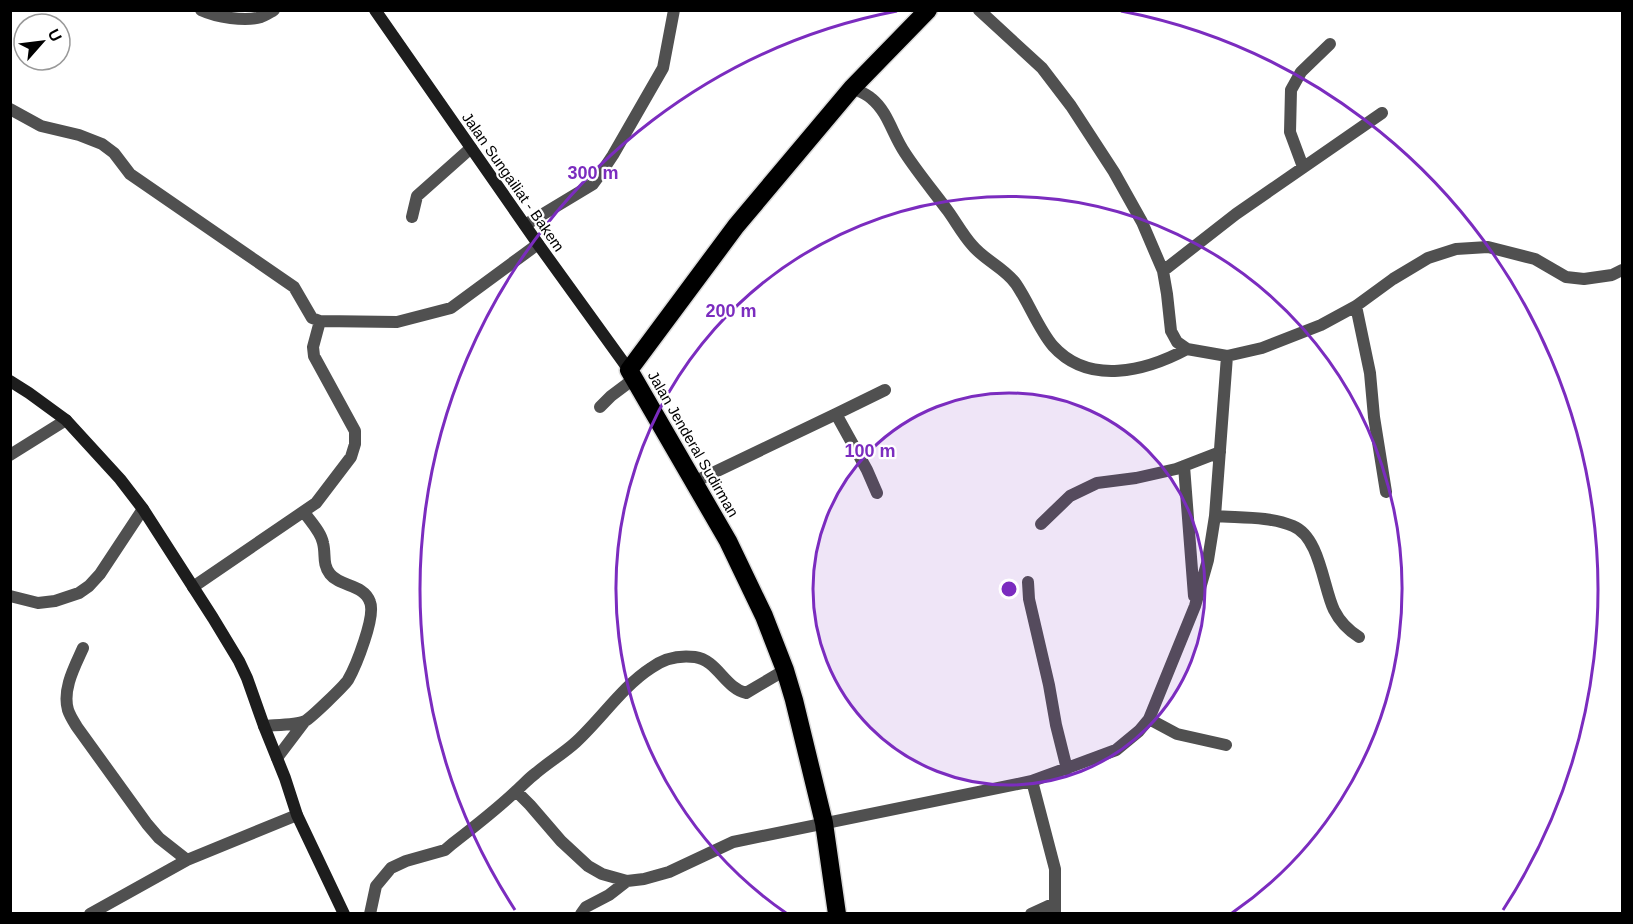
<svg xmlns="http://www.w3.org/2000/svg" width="1633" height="924" font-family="Helvetica,sans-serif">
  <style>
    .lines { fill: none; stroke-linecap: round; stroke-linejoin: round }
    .highway-casing { stroke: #dbdbdb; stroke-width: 21 }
    .street { stroke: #505050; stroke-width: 12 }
    .secondary { stroke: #1d1d1d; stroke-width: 12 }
    .highway { stroke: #000; stroke-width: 18 }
    .ring { fill: none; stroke: #7b2cbf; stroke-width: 3 }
    .labels { text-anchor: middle; stroke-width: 4.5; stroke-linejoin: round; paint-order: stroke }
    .street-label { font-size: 15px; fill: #000; stroke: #fff }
    .centre { fill: #7b2cbf; stroke: #fff; stroke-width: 3 }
    .ring-label { font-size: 18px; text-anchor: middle; font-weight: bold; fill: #7b2cbf; stroke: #fff; stroke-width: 4.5; stroke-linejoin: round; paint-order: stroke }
  </style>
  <rect width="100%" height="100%" fill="#fff"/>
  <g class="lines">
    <g class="highway-casing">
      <path id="highway" d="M837 914 824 823 794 700 785 670 764 616 728 541 629 370 736 226 852 88 928 10"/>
    </g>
    <path class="street" d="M201 10C216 17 245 22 261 17 265 15 270 13 274 10
      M979 10 1042 68 1071 106 1114 172 1142 222 1163 271 1167 294 1171 331 1177 342 1187 349 1227 356 1262 348 1321 325 1356 306 1393 279 1428 258 1456 249 1488 247 1535 259 1566 277 1584 279 1612 275 1622 270
      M852 88C859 91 867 94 872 99 888 112 893 136 905 153 918 173 934 192 948 211 956 222 963 235 972 245 984 260 1005 268 1016 284 1029 303 1039 330 1053 346 1089 386 1146 371 1187 349
      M10 109 41 126 79 135 102 144 114 153 130 174 294 287 312 318 320 321 397 322 451 308 538 244
      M1303 167 1290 132 1291 90 1301 72 1330 44
      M412 217 417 196 471 148
      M525 225 593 184 601 173 613 155 663 68 674 10
      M1163 271 1236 214 1382 113
      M1356 306 1370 373 1374 417 1386 492
      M600 407 611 396 635 378
      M836 414 867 470 877 493
      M10 455 66 420
      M1184 466 1194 596
      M694 482 836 414 885 390
      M1215 516C1240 518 1269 516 1293 526 1320 537 1323 587 1334 610 1340 622 1348 630 1359 637
      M1041 524 1070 496 1097 483 1136 478 1176 469 1220 452
      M1028 582 1029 599 1049 685 1056 725 1067 769
      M193 587 316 503 351 457 355 444V431L314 356 313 347 320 321
      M10 596 38 603 55 601 79 593 89 586 100 574 143 509
      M83 648C75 666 62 689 68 710 70 716 74 722 77 727L147 824 159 838 187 860
      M1149 719 1177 734 1226 745
      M264 726C273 725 298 725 305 721 311 718 344 686 348 680 356 666 376 616 370 602 364 584 340 587 330 574 322 564 326 554 323 543 321 532 310 521 304 512
      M277 758 305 721
      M1032 781 1055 869V914
      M516 791 530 805 561 841 588 866 602 874 627 881 644 879 669 872 733 842 1032 781 1116 750 1139 731 1149 719 1195 606 1208 560 1215 516 1227 356
      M90 914 187 860 297 815
      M370 914 376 886 391 868 406 861 445 850 452 844C474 827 496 810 516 791 523 785 529 778 536 773 549 762 564 753 576 742 601 719 623 686 651 668 663 659 679 655 695 657 717 660 725 688 746 693L785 670
      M581 914 586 907 609 895 627 881
      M1031 914 1055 903"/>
    <path class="secondary" d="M375 10 538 244 629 370
      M10 381 29 393 66 420 120 479 143 509 213 618 239 661 247 678 264 726 285 778 297 815 344 914"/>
    <use href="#highway" class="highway"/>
  </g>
  <circle cx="1009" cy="589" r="196" fill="#7b2cbf" fill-opacity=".12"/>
  <g class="ring">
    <circle cx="1009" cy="589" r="196"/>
    <path d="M786 913A393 393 0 1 1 1232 913"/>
    <path d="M515 910A589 589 0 0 1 897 11M1121 11A589 589 0 0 1 1503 910"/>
  </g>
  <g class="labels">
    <g class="street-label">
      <text transform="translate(513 182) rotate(55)" y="5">Jalan Sungailiat - Bakem</text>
      <text transform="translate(693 444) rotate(60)" y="5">Jalan Jenderal Sudirman</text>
    </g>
  </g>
  <circle cx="1009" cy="589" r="9" class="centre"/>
  <g class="ring-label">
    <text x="593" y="179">300 m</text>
    <text x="731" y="317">200 m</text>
    <text x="870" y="457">100 m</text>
  </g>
  <rect width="1633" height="924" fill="none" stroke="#000000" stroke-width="24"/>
  <g transform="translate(42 42) rotate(62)"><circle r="28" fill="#ffffff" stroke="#999999" stroke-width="1.5"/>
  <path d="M0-4.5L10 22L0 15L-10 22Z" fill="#000000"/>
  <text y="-9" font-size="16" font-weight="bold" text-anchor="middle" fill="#000000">U</text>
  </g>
</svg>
